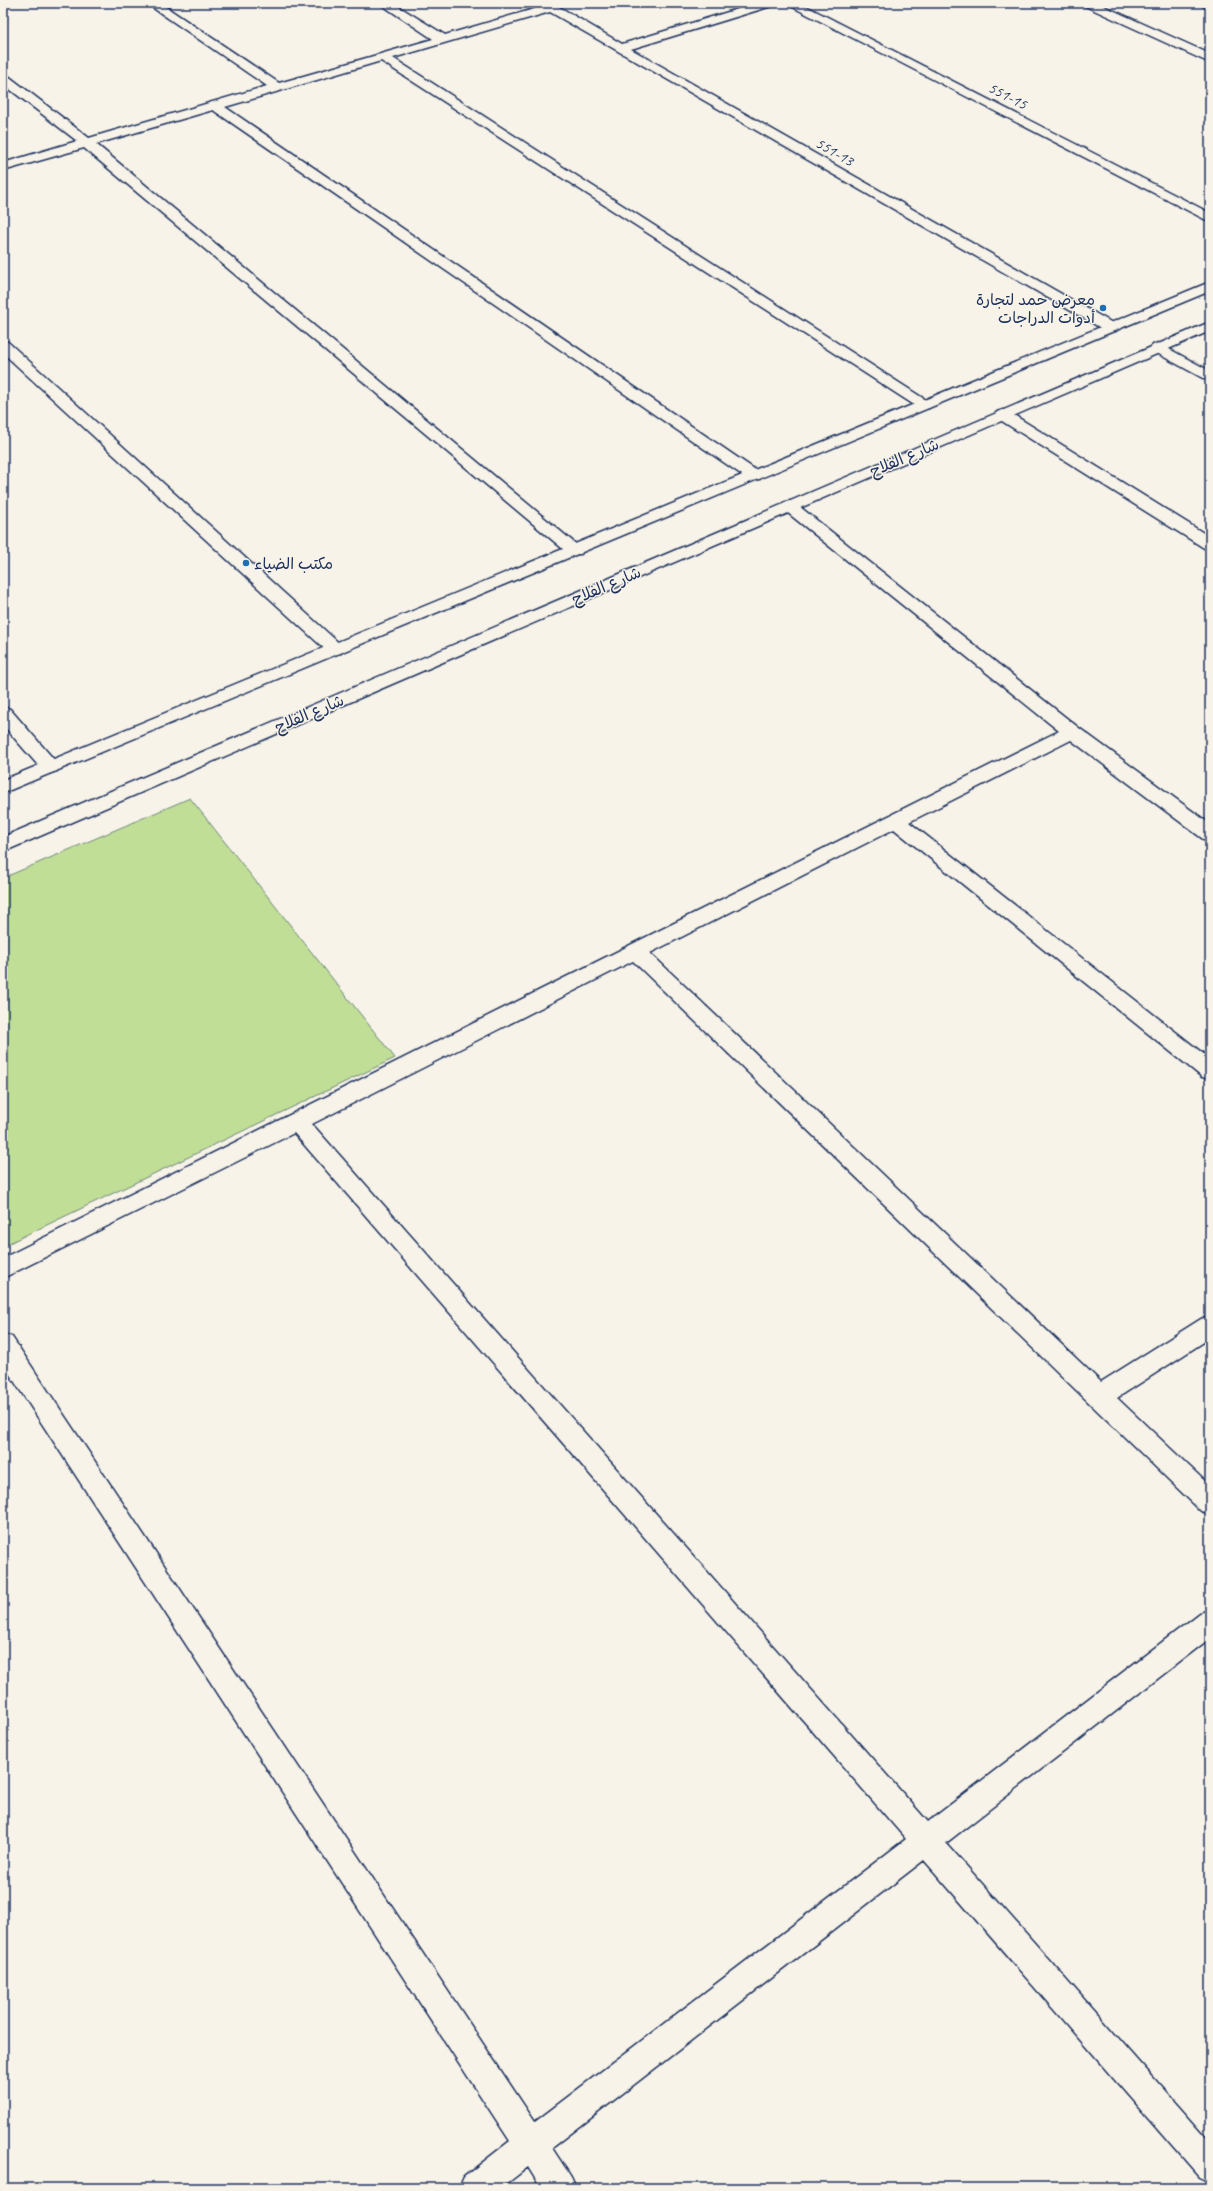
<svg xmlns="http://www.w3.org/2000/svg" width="1213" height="2191" font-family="Caveat,'Playpen Sans Arabic',sans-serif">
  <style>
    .green { fill: #c0de96; stroke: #6e867a }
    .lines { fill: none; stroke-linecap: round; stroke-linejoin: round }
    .minor-casing { stroke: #1b2f5e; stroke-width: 3 }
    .tertiary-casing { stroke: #1b2f5e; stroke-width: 3 }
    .secondary-casing { stroke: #1b2f5e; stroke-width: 3 }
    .minor { fill: #f7f3e8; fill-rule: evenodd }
    .tertiary { fill: #f7f3e8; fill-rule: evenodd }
    .secondary { fill: #f7f3e8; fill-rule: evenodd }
    .poi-dot { fill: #1f6fb2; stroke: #f7f3e8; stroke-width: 1.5 }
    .labels { text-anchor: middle; stroke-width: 3; stroke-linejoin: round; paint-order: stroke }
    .far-street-label { font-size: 16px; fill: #1b2f5e; stroke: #f7f3e8 }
    .far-poi-label { font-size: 16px; fill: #1b2f5e; stroke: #f7f3e8; text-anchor: end }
  </style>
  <rect width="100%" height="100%" fill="#f7f3e8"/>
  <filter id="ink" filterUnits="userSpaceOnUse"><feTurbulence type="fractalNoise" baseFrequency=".025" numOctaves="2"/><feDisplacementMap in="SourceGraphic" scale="8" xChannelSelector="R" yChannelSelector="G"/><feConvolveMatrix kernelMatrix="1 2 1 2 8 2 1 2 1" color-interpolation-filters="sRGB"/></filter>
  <g filter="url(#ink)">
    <path class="green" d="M190 798 395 1058 3 1246V878Z"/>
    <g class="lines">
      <g class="minor-casing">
        <path id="minor" d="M146 3H160L279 83 433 39 379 3H393L445 35 541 7 536 3H551L556 5 622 44 758 3H777L775 5 631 49 1116 325 1118 328 1116 331H1106L550 12 393 58 929 402 932 405 929 408H919L381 61 225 107 760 473 762 476 760 479H748L213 110 96 144 583 550 581 554H569L84 148 3 171V163L77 141 3 84V74L7 75 89 138 267 86Z
          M785 3H800L1210 213V222Z
          M3 341 8 342 341 645 344 649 341 653 335 654 329 653 3 353Z
          M1158 343 1210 371V382L1153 351 1150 348 1153 345Z
          M1003 410 1009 412 1210 537V549L1204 548 997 418 995 415 997 412Z
          M789 501 795 503 1079 728 1210 824V840L1203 839 1071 740 909 822 1210 1059V1079L1202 1077 894 829 650 953 1101 1382 1201 1319 1210 1316V1338L1117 1398 1210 1486V1514L1201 1511 633 961 312 1124 928 1822 1200 1613 1210 1610V1638L946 1843 1210 2142V2182L1199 2177 924 1860 552 2148 571 2177 576 2188H541L528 2167 501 2188H459L464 2177 510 2141 3 1364V1334L12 1337 535 2122 906 1839 294 1133 3 1278V1258L1059 731 783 509 781 506 783 503Z
          M3 707 10 709 57 763 59 767 57 771 50 773 43 771 3 725Z"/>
      </g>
      <g class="tertiary-casing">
        <path id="tertiary" d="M1081 3H1097L1210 54V63L1083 5Z
          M1198 3H1210V10Z"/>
      </g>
      <g class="secondary-casing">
        <path id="secondary" d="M1210 282V291L3 793V780Z
          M1210 322V331L3 852V837Z"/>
      </g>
      <use href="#minor" class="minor"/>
      <use href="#tertiary" class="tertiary"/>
      <use href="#secondary" class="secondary"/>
    </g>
  </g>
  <g class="poi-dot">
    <circle cx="1103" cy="308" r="4"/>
    <circle cx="246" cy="563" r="4"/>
  </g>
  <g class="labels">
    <g class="far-street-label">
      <text transform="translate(1008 95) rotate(27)" y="6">551-15</text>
      <text transform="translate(835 151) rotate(30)" y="6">551-13</text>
      <text transform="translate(904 457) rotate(-23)" y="6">شارع الفلاح</text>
      <text transform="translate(606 585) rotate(-23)" y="6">شارع الفلاح</text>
      <text transform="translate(309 713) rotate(-23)" y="6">شارع الفلاح</text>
    </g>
    <g class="far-poi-label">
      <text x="1095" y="305">معرض حمد لتجارة<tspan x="1095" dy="18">أدوات الدراجات</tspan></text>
      <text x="254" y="569" text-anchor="start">مكتب الضياء</text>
    </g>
  </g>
  <rect width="1213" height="2191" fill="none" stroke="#f7f3e8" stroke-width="16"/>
  <rect x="8" y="8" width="1197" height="2175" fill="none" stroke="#1b2f5e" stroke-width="1.5" filter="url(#ink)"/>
</svg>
